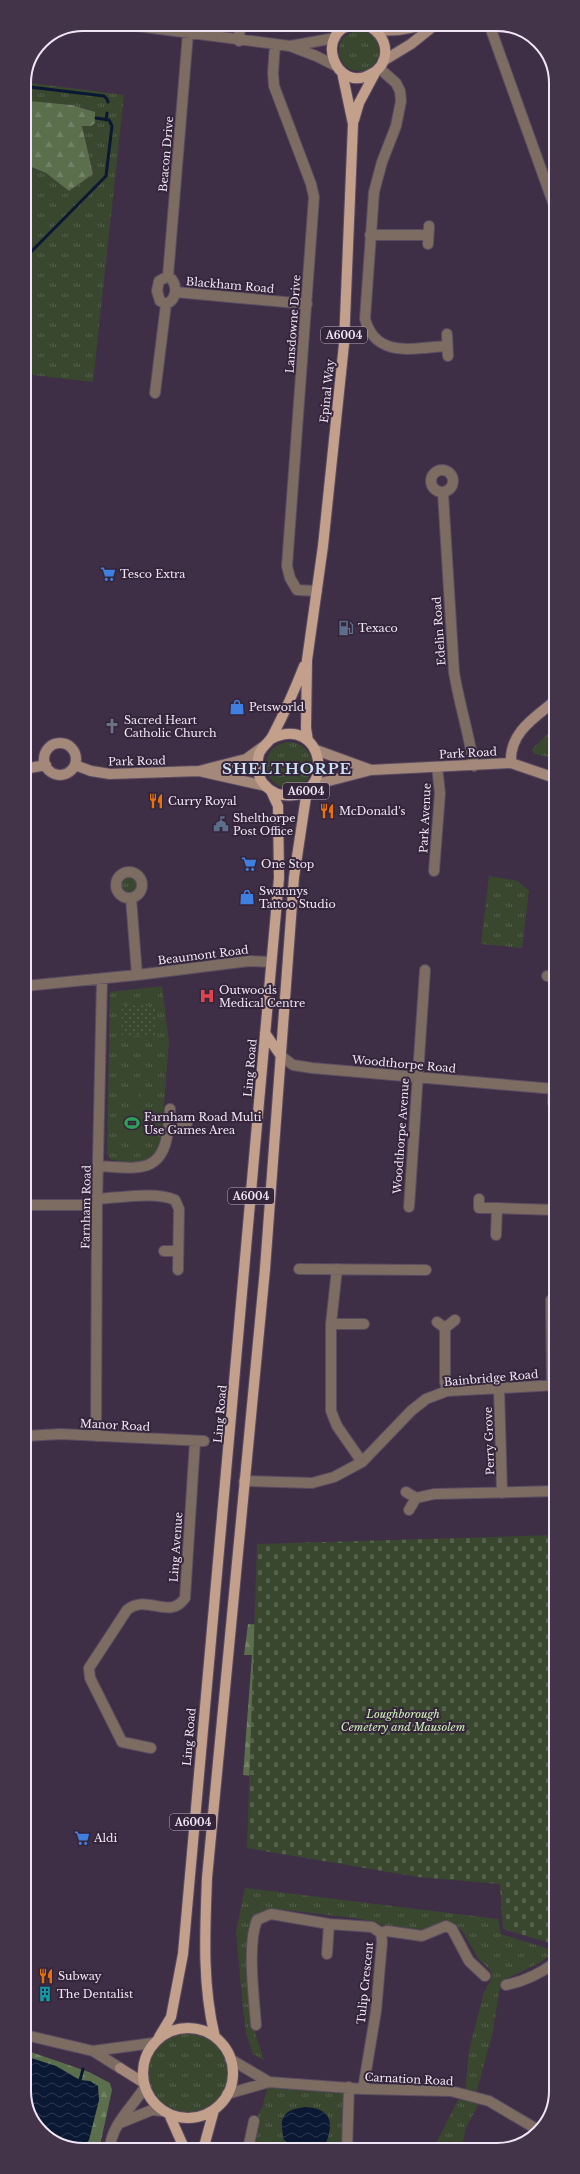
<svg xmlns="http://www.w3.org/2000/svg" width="580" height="2174" font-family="'Libre Baskerville',serif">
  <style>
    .grass { fill: url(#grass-tufts) }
    .forest { fill: url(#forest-firs) }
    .cemetery { fill: url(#cemetery-stones) }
    .park { fill: url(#park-dots) }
    .garden { fill: #39472f }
    .water { fill: url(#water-waves) }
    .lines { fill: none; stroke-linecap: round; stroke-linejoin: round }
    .stream { stroke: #0a1833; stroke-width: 3 }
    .street-casing { stroke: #5b4c62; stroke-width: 12 }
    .secondary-casing { stroke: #5b4c62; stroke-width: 12 }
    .primary-casing { stroke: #5b4c62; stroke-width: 12 }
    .street { stroke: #7d6c62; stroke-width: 10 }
    .secondary { stroke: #a4897a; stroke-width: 10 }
    .primary { stroke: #c2a08c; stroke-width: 10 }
    .labels { text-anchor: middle; stroke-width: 4; stroke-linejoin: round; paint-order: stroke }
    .shield { fill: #35253b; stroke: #b7abbc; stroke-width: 1 }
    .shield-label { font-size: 10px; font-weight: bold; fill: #efe5f4 }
    .street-label { font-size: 11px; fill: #efe5f4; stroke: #35253b }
    .poi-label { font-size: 11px; fill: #efe5f4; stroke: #35253b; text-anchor: start }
    .park-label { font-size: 11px; font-style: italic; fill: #cdf1b5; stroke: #35253b }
    .district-label { font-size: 15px; font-weight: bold; letter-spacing: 1px; fill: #cbe1f8; stroke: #35253b }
    .rim { fill: none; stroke: #efe5f4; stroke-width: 2 }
  </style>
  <defs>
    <pattern id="grass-tufts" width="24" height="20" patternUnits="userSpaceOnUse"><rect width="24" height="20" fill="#39472f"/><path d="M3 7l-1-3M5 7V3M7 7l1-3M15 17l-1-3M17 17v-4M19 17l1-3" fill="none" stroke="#56614e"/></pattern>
    <pattern id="forest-firs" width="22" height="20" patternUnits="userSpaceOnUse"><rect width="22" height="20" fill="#5b6f4d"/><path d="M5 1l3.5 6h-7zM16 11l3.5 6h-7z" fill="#738367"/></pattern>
    <pattern id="cemetery-stones" width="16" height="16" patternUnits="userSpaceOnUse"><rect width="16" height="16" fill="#39472f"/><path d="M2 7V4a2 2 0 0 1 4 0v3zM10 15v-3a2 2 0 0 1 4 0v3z" fill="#56614e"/></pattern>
    <pattern id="park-dots" width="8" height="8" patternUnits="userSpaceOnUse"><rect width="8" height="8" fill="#39472f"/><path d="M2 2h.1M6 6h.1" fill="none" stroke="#56614e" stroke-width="1.8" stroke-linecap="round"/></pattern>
    <pattern id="water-waves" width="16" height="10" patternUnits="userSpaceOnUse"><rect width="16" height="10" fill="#0a1833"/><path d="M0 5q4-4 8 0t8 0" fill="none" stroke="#2e3951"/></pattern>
  </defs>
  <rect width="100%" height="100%" fill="#3f2f46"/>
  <path class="grass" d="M339 51a20 20 0 1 1 40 0a20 20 0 1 1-40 0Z
    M31 83 124 95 93 382 24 374V164L46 173 69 191 93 174 82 126H87L89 109 64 104 29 102Z
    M552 730 555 758 534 754 532 749Z
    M266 765a23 23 0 1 1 46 0a23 23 0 1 1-46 0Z
    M116 885a13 13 0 1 1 26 0a13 13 0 1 1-26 0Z
    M489 876 518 881 529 891 522 948 481 944Z
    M162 986 169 1041 161 1142C151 1165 134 1165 110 1159L107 1154 110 992Z
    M245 1888 498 1919 501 1934 556 1951 539 1963 506 1979 499 1991 493 2032 475 2097 478 2105 465 2130 464 2139 458 2149H433L458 2100 470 2096 465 2094 469 2050 484 1992 490 1982 491 1971 478 1958 463 1932 455 1924 450 1923 422 1936 381 1933 382 1925 362 1919 286 1910 271 1914 255 1926 256 2036 264 2060 253 2054 246 2033 243 2009 236 1932Z
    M143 2073a45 45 0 1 1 90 0a45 45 0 1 1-90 0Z
    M269 2082 349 2087 341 2149H248L254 2121 262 2108Z"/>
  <path class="forest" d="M33 61 29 101 72 105 95 112V123L91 126H82L93 174 69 191 46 173 24 164V83Z
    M248 1624 264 1625 252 1776 243 1775 252 1655H244Z
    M25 2050 89 2072 110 2083 112 2090 99 2150H79L44 2135 25 2103Z"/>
  <path class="cemetery" d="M556 1535V1945L503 1929 500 1884 418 1877 247 1848 257 1544Z"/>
  <path class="park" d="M122 1005 157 1006V1036H122Z"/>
  <path class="garden" d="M130 1089H139V1102L130 1101Z
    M123 1107H142L141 1139 122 1138Z"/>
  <path class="water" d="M28 2057 56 2066 80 2080 90 2081 98 2086 99 2100 89 2140 81 2150 63 2143 30 2111 25 2103V2058Z
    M305 2107C329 2108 335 2120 326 2143 314 2152 295 2149 284 2140 279 2118 282 2110 305 2107Z"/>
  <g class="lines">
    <path class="stream" d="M30 87 104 96 107 99 108 102
      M106 120 107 113
      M24 259 106 176 112 126 109 120 96 118
      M80 2080 83 2069"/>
    <g class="street-casing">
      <path id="street" d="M121 24 290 46 335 38
        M489 24 555 208
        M239 41 240 24
        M275 44 273 73 274 86 311 184 314 197 287 566 290 578 297 590 317 591
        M290 46 316 56 336 66
        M379 68 396 83 400 91 401 101 396 126 382 162 374 192 365 319C376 359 414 348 447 346
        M370 235H428
        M428 244 429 226
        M168 276 188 33
        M168 276C178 283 178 299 166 304L160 301 157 291 159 281Z
        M175 292 307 304
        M447 334 448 356
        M155 393 166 304
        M431 481a11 11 0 1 1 22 0a11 11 0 1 1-22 0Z
        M443 493 454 672C459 703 469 734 474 766
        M434 871 440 793 437 767
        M116 885a13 13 0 1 1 26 0a13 13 0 1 1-26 0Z
        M131 898 137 975
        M547 976 555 978
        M25 986 137 975 249 961 271 962
        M281 1056 293 1065 312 1068 555 1089
        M554 1089 553 1102 555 1110
        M169 1122 170 1109
        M99 1166C142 1169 165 1174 169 1122L187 1123
        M97 1199C118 1198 156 1191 175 1200L179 1209 178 1270
        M479 1199V1208H497L496 1235
        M25 1205H97
        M409 1207 425 970
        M497 1208 555 1210
        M164 1251H178
        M299 1269 426 1270
        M337 1269 331 1324V1411L337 1426 362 1462
        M555 1272 556 1265
        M551 1300 552 1385
        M437 1322 445 1328 455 1320
        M331 1324H364
        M445 1328V1382L447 1391
        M499 1388 502 1493
        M25 1436 61 1434 204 1441
        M96 1436 97 1205 102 979
        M244 1481 312 1483 334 1477 362 1462 411 1411 426 1399 447 1391 556 1385
        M406 1492 416 1498 409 1510
        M416 1498 434 1494 556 1491
        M151 1748 122 1742 90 1678 89 1668 127 1610C147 1593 169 1621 185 1598L195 1441
        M381 1933 387 1931 422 1936 446 1926 452 1929 469 1961 485 1976
        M327 1954 329 1924
        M506 1985C526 1981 540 1974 556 1962
        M256 2025C254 1997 247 1945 257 1920L271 1914 329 1924 372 1927 381 1933 382 1942 376 2011 363 2089
        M25 2035 93 2051 153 2043
        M93 2051 120 2068
        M230 2059 269 2082
        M227 2094 269 2082 363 2089 451 2091 489 2101 540 2131
        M120 2123 152 2110 163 2111
        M248 2149 254 2121
        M347 2149 349 2087
        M110 2150C110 2126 133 2106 145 2087"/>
    </g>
    <g class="secondary-casing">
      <path id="secondary" d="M377 31 398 30 432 24
        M383 61 411 44 436 24
        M44 759a16 16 0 1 1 32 0a16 16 0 1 1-32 0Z
        M316 750 371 770
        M511 763C509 733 534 718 555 701
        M75 765 91 771 110 774 199 771 246 759 264 746
        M24 769 46 765
        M199 771 266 786
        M313 785 371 770 511 763 555 778
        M120 2068 144 2083"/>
    </g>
    <g class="primary-casing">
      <path id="primary" d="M355 24C312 31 336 95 371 74 379 70 384 63 385 55 387 40 376 27 362 24
        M354 120 359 103 375 73
        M271 739C325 712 338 802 283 795 274 794 264 787 260 778 257 771 257 762 259 754 262 746 270 742 273 735 285 712 295 689 304 666
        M308 741 306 728 307 660 323 546 344 344 353 124 342 72
        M265 1033 281 1056
        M143 2073a45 45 0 1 1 90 0a45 45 0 1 1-90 0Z
        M159 2037 171 2017 183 1954 279 878 278 806 271 791
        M215 2037C202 1985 205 1931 207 1878L265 1269 294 877 307 790
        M169 2114 185 2150
        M203 2150 214 2110"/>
    </g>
    <use href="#street" class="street"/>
    <use href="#secondary" class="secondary"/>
    <use href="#primary" class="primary"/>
  </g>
  <defs>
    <g id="supermarket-bare" transform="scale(1.2)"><path d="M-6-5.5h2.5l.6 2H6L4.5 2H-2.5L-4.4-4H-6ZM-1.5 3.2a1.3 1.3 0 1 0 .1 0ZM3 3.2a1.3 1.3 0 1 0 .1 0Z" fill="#3f7fe0" stroke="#35253b" stroke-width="2.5" paint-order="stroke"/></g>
    <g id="fuel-bare" transform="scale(1.2)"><path d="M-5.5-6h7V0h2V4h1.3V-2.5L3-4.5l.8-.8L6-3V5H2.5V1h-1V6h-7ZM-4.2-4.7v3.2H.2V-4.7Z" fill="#5c6f8a" stroke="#35253b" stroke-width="2.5" paint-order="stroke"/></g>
    <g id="shop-bare" transform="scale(1.2)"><path d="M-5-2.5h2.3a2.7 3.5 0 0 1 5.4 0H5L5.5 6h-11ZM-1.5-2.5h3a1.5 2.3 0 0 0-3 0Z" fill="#3f7fe0" stroke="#35253b" stroke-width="2.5" paint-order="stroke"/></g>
    <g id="church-bare" transform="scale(1.2)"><path d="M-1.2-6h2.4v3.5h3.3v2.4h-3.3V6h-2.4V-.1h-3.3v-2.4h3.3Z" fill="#6b7280" stroke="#35253b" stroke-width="2.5" paint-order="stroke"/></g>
    <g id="restaurant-bare" transform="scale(1.2)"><path d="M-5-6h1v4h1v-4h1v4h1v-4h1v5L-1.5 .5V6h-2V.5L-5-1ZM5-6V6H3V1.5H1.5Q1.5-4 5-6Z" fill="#e8710a" stroke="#35253b" stroke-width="2.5" paint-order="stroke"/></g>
    <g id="civic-bare" transform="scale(1.2)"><path d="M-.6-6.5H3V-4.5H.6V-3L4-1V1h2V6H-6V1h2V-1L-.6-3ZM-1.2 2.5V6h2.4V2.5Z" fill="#5c6f8a" stroke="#35253b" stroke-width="2.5" paint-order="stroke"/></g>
    <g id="hospital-bare" transform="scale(1.2)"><path d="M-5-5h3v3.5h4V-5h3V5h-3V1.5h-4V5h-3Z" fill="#e0444e" stroke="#35253b" stroke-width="2.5" paint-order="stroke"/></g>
    <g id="stadium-bare" transform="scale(1.2)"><path d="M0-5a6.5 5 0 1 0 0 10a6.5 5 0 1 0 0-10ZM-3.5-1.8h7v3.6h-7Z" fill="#2e9e5b" stroke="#35253b" stroke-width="2.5" paint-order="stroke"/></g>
    <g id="building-bare" transform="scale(1.2)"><path d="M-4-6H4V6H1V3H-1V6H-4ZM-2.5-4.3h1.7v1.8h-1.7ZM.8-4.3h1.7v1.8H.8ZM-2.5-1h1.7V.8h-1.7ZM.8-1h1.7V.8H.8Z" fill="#0f9aa8" stroke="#35253b" stroke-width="2.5" paint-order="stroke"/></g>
  </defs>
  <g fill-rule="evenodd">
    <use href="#supermarket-bare" x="108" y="574"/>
    <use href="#fuel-bare" x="346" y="628"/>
    <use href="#shop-bare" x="237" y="707"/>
    <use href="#church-bare" x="112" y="726"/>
    <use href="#restaurant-bare" x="156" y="801"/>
    <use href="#restaurant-bare" x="327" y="811"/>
    <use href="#civic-bare" x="221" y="824"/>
    <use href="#supermarket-bare" x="249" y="864"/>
    <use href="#shop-bare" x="247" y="897"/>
    <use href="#hospital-bare" x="207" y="996"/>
    <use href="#stadium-bare" x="132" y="1123"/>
    <use href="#supermarket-bare" x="82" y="1838"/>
    <use href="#restaurant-bare" x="46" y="1976"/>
    <use href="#building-bare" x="45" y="1994"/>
  </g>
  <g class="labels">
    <g class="shield">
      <rect x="321" y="327" width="46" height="16" rx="3"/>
      <rect x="283" y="783" width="46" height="16" rx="3"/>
      <rect x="228" y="1188" width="46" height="16" rx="3"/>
      <rect x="170" y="1814" width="46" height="16" rx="3"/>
    </g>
    <g class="shield-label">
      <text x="344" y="339">A6004</text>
      <text x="306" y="795">A6004</text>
      <text x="251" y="1200">A6004</text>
      <text x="193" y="1826">A6004</text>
    </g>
    <g class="street-label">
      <text transform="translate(166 154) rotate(-85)" y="4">Beacon Drive</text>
      <text transform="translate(230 285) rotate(5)" y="4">Blackham Road</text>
      <text transform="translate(293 324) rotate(-86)" y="4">Lansdowne Drive</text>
      <text transform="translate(327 391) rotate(-84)" y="4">Epinal Way</text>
      <text transform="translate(439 631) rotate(-94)" y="4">Edelin Road</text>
      <text transform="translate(468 753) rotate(-3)" y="4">Park Road</text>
      <text transform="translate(137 761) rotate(-1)" y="4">Park Road</text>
      <text transform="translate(425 818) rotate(-87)" y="4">Park Avenue</text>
      <text transform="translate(203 955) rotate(-7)" y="4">Beaumont Road</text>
      <text transform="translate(404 1064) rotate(5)" y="4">Woodthorpe Road</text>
      <text transform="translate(250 1068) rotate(-85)" y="4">Ling Road</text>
      <text transform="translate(401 1136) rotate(-86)" y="4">Woodthorpe Avenue</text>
      <text transform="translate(86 1207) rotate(-89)" y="4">Farnham Road</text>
      <text transform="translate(491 1378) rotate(-5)" y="4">Bainbridge Road</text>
      <text transform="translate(220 1414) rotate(-85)" y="4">Ling Road</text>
      <text transform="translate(115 1425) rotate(3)" y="4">Manor Road</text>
      <text transform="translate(489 1441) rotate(-92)" y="4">Perry Grove</text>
      <text transform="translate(176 1547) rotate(-86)" y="4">Ling Avenue</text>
      <text transform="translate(189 1737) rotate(-85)" y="4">Ling Road</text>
      <text transform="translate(365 1983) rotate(-84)" y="4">Tulip Crescent</text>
      <text transform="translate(409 2079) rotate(3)" y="4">Carnation Road</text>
    </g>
    <g class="poi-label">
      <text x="120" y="578">Tesco Extra</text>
      <text x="358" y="632">Texaco</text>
      <text x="249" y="711">Petsworld</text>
      <text x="124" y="724">Sacred Heart<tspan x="124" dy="13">Catholic Church</tspan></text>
      <text x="168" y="805">Curry Royal</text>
      <text x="339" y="815">McDonald's</text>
      <text x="233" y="822">Shelthorpe<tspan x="233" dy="13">Post Office</tspan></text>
      <text x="261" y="868">One Stop</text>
      <text x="259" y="895">Swannys<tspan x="259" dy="13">Tattoo Studio</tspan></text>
      <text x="219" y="994">Outwoods<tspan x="219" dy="13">Medical Centre</tspan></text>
      <text x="144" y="1121">Farnham Road Multi<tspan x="144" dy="13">Use Games Area</tspan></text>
      <text x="94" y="1842">Aldi</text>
      <text x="58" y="1980">Subway</text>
      <text x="57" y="1998">The Dentalist</text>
    </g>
    <g class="park-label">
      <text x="403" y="1718">Loughborough<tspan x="403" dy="13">Cemetery and Mausolem</tspan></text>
    </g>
    <g class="district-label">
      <text x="287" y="774">SHELTHORPE</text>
    </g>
  </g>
  <path d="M0 0H580V2174H0ZM83 31H497A52 52 0 0 1 549 83V2091A52 52 0 0 1 497 2143H83A52 52 0 0 1 31 2091V83A52 52 0 0 1 83 31Z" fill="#44344a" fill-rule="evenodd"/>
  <path class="rim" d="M83 31H497A52 52 0 0 1 549 83V2091A52 52 0 0 1 497 2143H83A52 52 0 0 1 31 2091V83A52 52 0 0 1 83 31Z"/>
</svg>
